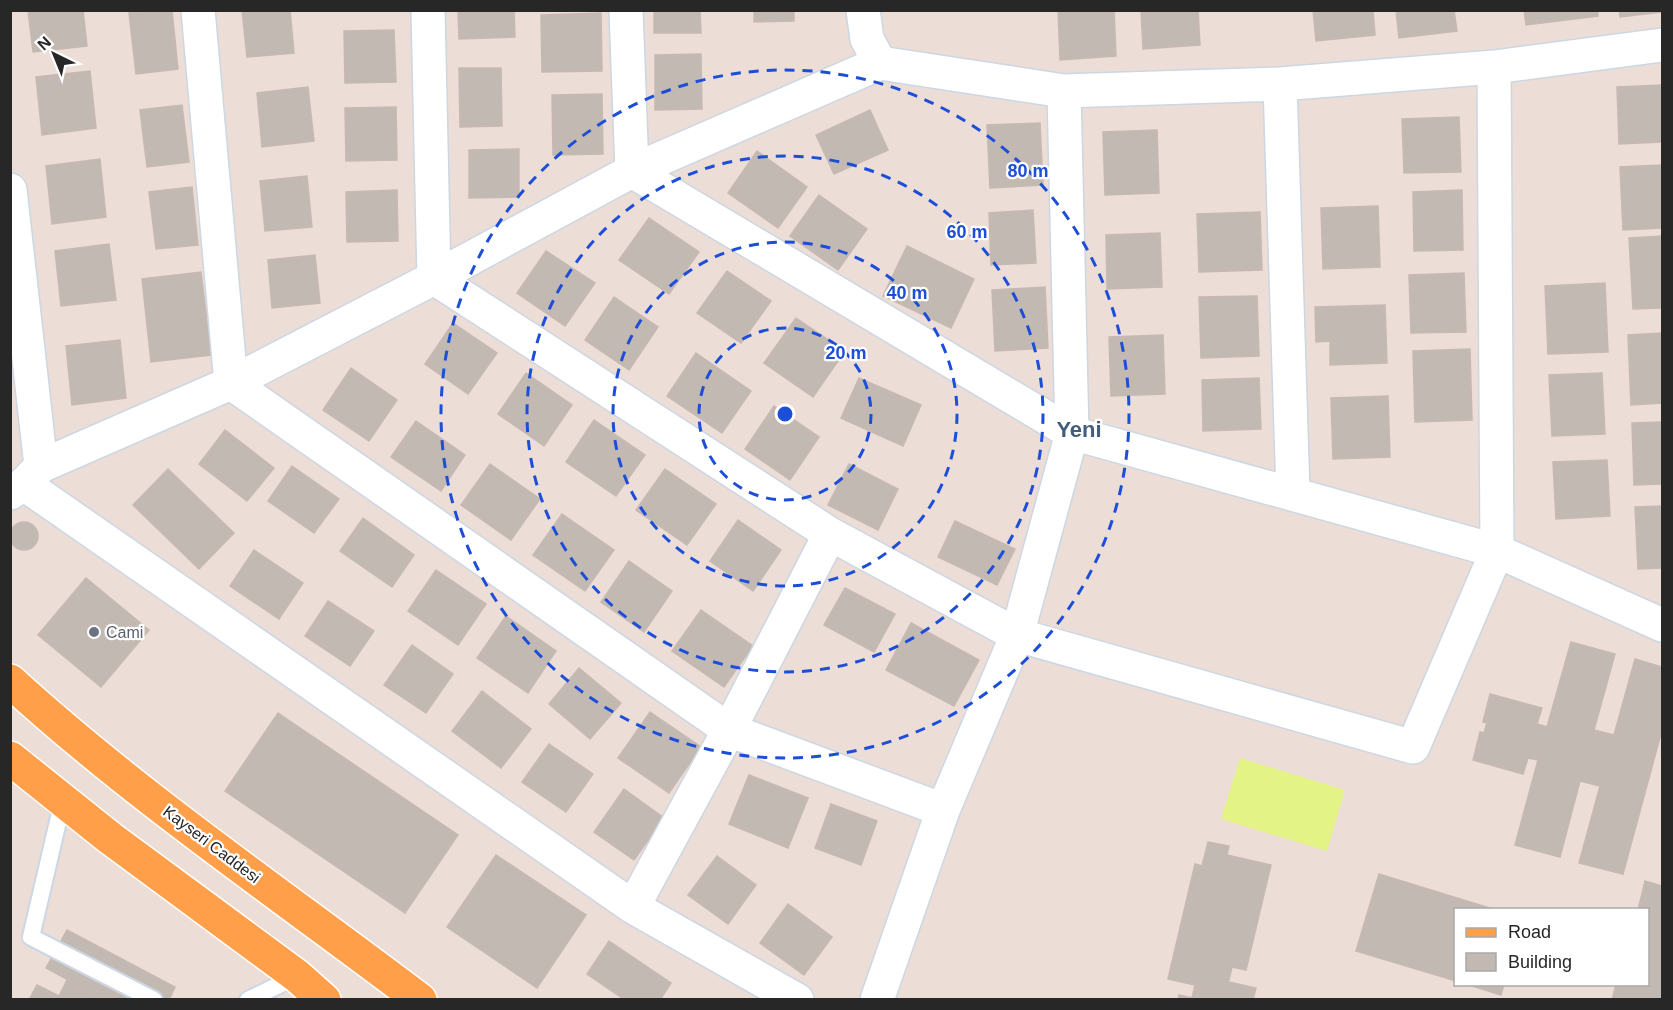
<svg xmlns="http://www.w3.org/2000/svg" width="1673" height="1010" font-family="Arial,sans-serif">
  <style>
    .pitch { fill: #e4f386 }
    .building { fill: #c3b9b3; stroke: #c7b9b1; stroke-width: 1.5 }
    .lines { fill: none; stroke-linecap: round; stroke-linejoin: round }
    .lane-casing { stroke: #ccd7e3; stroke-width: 20 }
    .street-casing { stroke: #ccd7e3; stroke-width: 36 }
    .secondary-casing { stroke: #ccd7e3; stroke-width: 36 }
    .primary-casing { stroke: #fff; stroke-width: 36 }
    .lane { stroke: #fff; stroke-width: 16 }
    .street { stroke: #fff; stroke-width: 33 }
    .secondary { stroke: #fff; stroke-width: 33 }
    .primary { stroke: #ff9f49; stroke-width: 33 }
    .ring { fill: none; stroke: #1d4ed8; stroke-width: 3; stroke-dasharray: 10 8 }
    .worship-dot { fill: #6b7280; stroke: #fff; stroke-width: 2 }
    .labels { text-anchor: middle; stroke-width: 4.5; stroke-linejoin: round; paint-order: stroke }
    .worship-label { font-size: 16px; fill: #5b616d; stroke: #fff; text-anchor: start }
    .street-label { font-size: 16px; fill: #272727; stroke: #fff }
    .district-label { font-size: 22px; font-weight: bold; fill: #435e7c; stroke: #fff }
    .centre { fill: #1d4ed8; stroke: #fff; stroke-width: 3 }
    .ring-label { font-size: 18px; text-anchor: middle; font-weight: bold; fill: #1d4ed8; stroke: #fff; stroke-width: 4.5; stroke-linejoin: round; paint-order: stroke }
  </style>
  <rect width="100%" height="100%" fill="#ecddd7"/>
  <path class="pitch" d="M1240 758 1345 790 1327 851 1221 819Z"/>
  <path class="building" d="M28 10H83L87 46 33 52Z
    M151 10H172L178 69 136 74 129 13Z
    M242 10H290L294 53 247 57Z
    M458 10H514L515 37 459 39Z
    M654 10H700L701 33H654Z
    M754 10H794V21L754 22Z
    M1058 10H1114L1116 56 1060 60Z
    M1141 10H1198L1200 45 1143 49Z
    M1313 10H1373L1375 35 1316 41Z
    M1396 10H1454L1457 31 1399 38Z
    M1524 10H1598V16L1526 25Z
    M1619 10H1662V12L1620 17Z
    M601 13 602 71 542 72 541 15Z
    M394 30 396 82 345 83 344 31Z
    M701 54 702 109 655 110V55Z
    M459 68H501L502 126 460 127Z
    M90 71 96 128 42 135 36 77Z
    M1662 85V142L1619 144 1617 87Z
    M308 87 314 141 262 147 257 93Z
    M602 94 603 154 553 155 552 95Z
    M182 105 189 162 147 167 140 110Z
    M396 107 397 160 346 161 345 108Z
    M870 110 888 150 834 174 816 135Z
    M1459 117 1461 172 1404 173 1402 119Z
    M1040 123 1043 185 990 188 987 125Z
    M1157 130 1159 193 1105 195 1103 132Z
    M519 149V197L469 198V150Z
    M757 151 807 187 778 228 728 193Z
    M100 159 106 217 52 224 46 166Z
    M1662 165V228L1623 230 1620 167Z
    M307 176 312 227 265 231 260 181Z
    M192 187 198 245 156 249 149 192Z
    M397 190 398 241 347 242 346 192Z
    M1462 190 1463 250 1414 251 1413 192Z
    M819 195 867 229 838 270 790 236Z
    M1378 206 1380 267 1323 269 1321 208Z
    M1033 210 1036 263 991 265 989 213Z
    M1260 212 1262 270 1199 272 1197 214Z
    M649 218 699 252 669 294 619 260Z
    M1160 233 1162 287 1107 289 1106 235Z
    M1662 236V308L1633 309 1629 238Z
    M109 244 116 300 61 306 55 251Z
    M907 246 974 279 951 328 883 296Z
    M546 251 595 283 565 326 517 293Z
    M315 255 320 303 272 308 268 260Z
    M727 271 771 301 741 343 697 313Z
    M201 272 211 355 151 362 142 279Z
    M1464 273 1466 332 1411 333 1409 275Z
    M1605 283 1608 352 1548 354 1545 286Z
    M1045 287 1048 348 995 351 992 290Z
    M1257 296 1259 356 1201 358 1199 297Z
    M614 297 658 327 629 370 585 340Z
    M1385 305 1387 363 1330 365V341L1316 342 1315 307Z
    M796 318 845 351 813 397 764 363Z
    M453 323 497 353 468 394 425 364Z
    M1662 333V403L1631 405 1628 335Z
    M1163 335 1165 394 1111 396 1109 337Z
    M120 340 126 398 72 405 66 346Z
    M1470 349 1472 420 1415 422 1413 351Z
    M696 353 751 391 722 433 667 396Z
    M351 368 397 400 369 441 323 410Z
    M526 373 572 405 544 446 498 414Z
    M1602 373 1605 434 1552 436 1549 375Z
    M859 378 921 405 903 446 841 418Z
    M1259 378 1261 429 1203 431 1202 380Z
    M1388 396 1390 457 1333 459 1331 398Z
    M774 406 819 437 790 480 745 449Z
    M594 420 645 455 616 496 566 462Z
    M416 421 465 455 441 491 391 457Z
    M1662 422V484L1634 485 1632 423Z
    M225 430 274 468 247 501 199 464Z
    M1607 460 1610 516 1556 519 1553 462Z
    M490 464 540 499 511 540 461 505Z
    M849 464 898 489 878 530 828 505Z
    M292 466 339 499 314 533 268 501Z
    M168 469 234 533 199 569 133 505Z
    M665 469 716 504 687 545 636 510Z
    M1662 506V568L1638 569 1635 507Z
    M562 514 614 550 585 591 533 555Z
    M363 518 414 555 392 587 340 551Z
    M738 520 781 550 753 591 710 561Z
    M955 521 1015 549 997 585 938 557Z
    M10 536a14 14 0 1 1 28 0a14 14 0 1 1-28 0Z
    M254 550 303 583 279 619 230 586Z
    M629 561 672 591 644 632 601 602Z
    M436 570 486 604 458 645 408 611Z
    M86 578 149 630 101 687 38 635Z
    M845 588 895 614 874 652 824 625Z
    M328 601 374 631 350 666 305 636Z
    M701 610 753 646 724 687 672 651Z
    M506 616 556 651 528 693 477 658Z
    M911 623 979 660 954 706 886 670Z
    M1571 642 1615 654 1594 730 1614 735 1635 659 1662 667V730L1623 874 1579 863 1600 786 1580 781 1560 857 1515 845 1538 760 1528 758 1523 774 1473 760 1480 732 1484 733 1487 723 1483 722 1490 694 1542 708 1537 724 1547 727Z
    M412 645 453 674 426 713 384 685Z
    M579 668 621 703 590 739 549 704Z
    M482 691 531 729 501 768 452 731Z
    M650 712 701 747 669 793 618 758Z
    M278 713 458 835 405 913 225 791Z
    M549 744 593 774 566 812 522 782Z
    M749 775 808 798 788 848 729 824Z
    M624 789 664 818 634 860 594 832Z
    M831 804 877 821 861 865 815 848Z
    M1208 842 1229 846 1227 855 1271 865 1246 970 1232 967 1226 992 1168 979 1195 864 1202 866Z
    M496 855 586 915 537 988 447 927Z
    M717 856 756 885 728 924 688 895Z
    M1379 874 1496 910H1456V981L1356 951Z
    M1645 881 1662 886V1000H1612L1616 984H1648V910H1638Z
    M788 904 832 937 804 975 760 943Z
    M67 930 175 987 169 1000H105L46 968Z
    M609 941 671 983 660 1000H625L587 974Z
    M67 980 105 1000H29L37 985 59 996Z
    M1229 982 1256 988 1253 1000H1178L1179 995 1192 998 1195 985 1226 992Z
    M1466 984H1504L1501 995Z"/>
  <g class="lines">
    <g class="lane-casing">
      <path id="lane" d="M63 800 31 937 154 1000
        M248 1000 297 976"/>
    </g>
    <g class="street-casing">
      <path id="street" d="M198 10 231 383 729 730 943 810
        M626 10 632 171
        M1280 84 1293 493
        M632 171 1072 433 1497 551 1662 625
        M10 190 41 466
        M24 484 633 907 729 730 830 534 434 278 428 10
        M10 493 24 484 41 466 231 383 434 278 632 171 880 63 1064 91 1280 84 1494 67 1662 45
        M830 534 1017 635 1413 747 1497 551 1494 67
        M633 907 797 1000
        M877 1000 943 810 1017 635 1072 433 1064 91"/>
    </g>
    <g class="secondary-casing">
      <path id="secondary" d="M863 10 867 39 880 63"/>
    </g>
    <g class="primary-casing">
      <path id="primary" d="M10 681C137 797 283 896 420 1000
        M10 758 110 838 297 976 324 1000"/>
    </g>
    <use href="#lane" class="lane"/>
    <use href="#street" class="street"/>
    <use href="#secondary" class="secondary"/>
    <use href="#primary" class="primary"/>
  </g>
  <g class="ring">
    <circle cx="785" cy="414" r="86"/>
    <circle cx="785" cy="414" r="172"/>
    <circle cx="785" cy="414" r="258"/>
    <circle cx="785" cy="414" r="344"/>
  </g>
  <circle class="worship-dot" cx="94" cy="632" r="6"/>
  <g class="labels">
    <g class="worship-label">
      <text x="106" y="638">Cami</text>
    </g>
    <g class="street-label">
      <text transform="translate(212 844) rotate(37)" y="6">Kayseri Caddesi</text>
    </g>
    <g class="district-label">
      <text x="1079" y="437">Yeni</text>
    </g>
  </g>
  <circle cx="785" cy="414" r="9" class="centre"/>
  <g class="ring-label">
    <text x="1028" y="177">80 m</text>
    <text x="967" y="238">60 m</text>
    <text x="907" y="299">40 m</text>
    <text x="846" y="359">20 m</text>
  </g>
  <rect width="1673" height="1010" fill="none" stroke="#272727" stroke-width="24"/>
  <rect x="1454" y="908" width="195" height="78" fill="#ffffff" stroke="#a9a9a9" stroke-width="1.5"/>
  <rect x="1466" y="928" width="30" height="9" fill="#ff9f49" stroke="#a9a9a9" stroke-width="1.5"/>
  <text x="1508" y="938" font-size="18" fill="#272727">Road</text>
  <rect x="1466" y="953" width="30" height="18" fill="#c3b9b3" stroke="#a9a9a9" stroke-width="1.5"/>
  <text x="1508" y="968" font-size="18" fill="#272727">Building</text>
  <g transform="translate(54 54) rotate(317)" stroke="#ffffff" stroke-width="4.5" paint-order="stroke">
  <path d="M0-4.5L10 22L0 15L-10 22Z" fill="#272727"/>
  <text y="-9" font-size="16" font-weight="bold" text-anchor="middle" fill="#272727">N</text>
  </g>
</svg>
